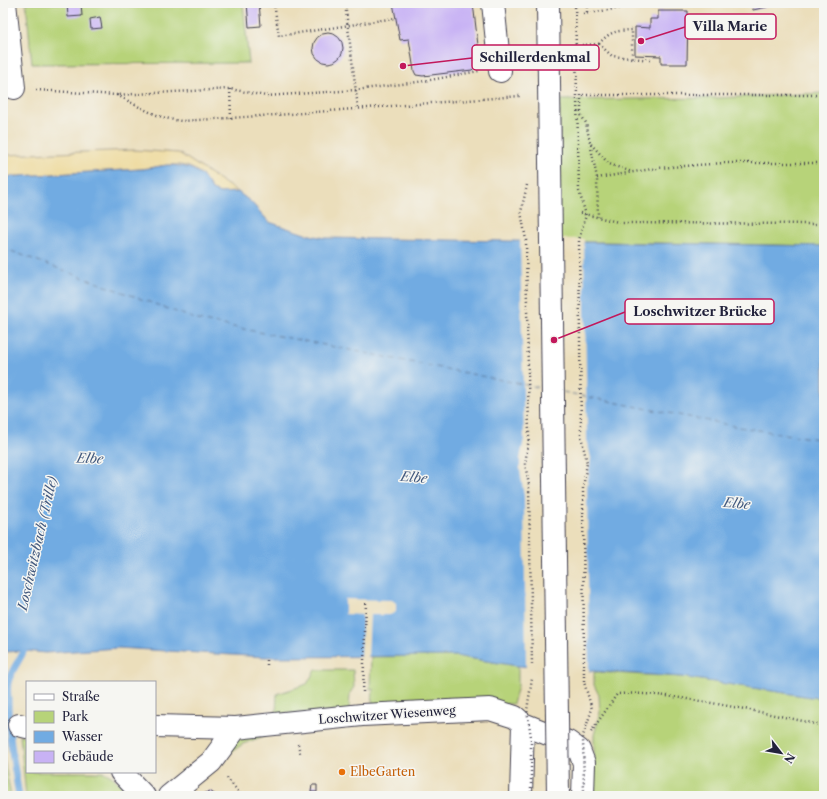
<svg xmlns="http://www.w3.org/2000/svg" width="827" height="799" font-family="'Libre Caslon Text',serif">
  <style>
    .green { fill: #b7d379; stroke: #6c7a5a }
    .sand { fill: #eeda9e; stroke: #887e6c }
    .water { fill: #71abe2; stroke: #4a668e }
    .pier { fill: #ebdebb }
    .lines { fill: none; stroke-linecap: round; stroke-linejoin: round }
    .stream { stroke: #71abe2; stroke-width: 7 }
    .ferry { stroke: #42597e; stroke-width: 1; stroke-dasharray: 5 4; stroke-linecap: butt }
    .building { fill: #c8b2f4 }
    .minor-casing { stroke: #403e4e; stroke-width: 24 }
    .path { stroke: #403e4e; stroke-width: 2.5; stroke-dasharray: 1 3; stroke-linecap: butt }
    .minor { stroke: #fff; stroke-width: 22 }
    .major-bridge-casing { stroke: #403e4e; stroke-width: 24; stroke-linecap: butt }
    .path-bridge { stroke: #403e4e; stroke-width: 2.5; stroke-dasharray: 1 3; stroke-linecap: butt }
    .major-bridge { stroke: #fff; stroke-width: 22 }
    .food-dot { fill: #e8710a; stroke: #f6f6f2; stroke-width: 1.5 }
    .labels { text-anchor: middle; stroke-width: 3; stroke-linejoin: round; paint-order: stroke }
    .street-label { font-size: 12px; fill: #22223b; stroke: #f6f6f2 }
    .food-label { font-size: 12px; fill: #c56008; stroke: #f6f6f2; text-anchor: start }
    .water-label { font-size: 13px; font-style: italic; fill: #42597e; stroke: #f6f6f2 }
    .leader { fill: none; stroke: #c2185b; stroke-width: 1.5 }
    .callout-dot { fill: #c2185b; stroke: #f6f6f2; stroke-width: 1.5 }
    .callout { fill: #f6f6f2; stroke: #c2185b; stroke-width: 1.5 }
    .callout-label { font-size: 13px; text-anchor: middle; font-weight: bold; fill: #22223b }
  </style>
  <rect width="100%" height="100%" fill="#f6f6f2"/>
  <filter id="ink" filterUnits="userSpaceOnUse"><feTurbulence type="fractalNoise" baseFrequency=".025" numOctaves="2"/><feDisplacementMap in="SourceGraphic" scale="8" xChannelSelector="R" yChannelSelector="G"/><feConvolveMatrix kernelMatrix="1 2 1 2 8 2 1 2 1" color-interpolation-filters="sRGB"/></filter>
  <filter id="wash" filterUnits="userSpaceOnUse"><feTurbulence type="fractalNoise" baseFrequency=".012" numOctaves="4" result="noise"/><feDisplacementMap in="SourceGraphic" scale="16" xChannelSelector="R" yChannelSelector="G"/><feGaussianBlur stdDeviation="0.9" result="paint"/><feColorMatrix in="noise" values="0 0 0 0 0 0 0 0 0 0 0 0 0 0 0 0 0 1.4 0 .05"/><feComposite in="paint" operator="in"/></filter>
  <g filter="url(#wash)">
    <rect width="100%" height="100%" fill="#ebdebb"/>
    <path class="green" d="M26 3H243L249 63 32 64Z
      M824 93V246L557 241 560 100 717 98Z
      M430 656H455L518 666V686L513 704 442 703 372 708 373 689H370L371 657Z
      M315 670H353L354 687 350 693 349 711 276 714 277 694 307 684Z
      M594 672 682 677 824 699V796H594V735L600 713 599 695 594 685Z
      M269 734 243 744 224 757 238 739Z
      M20 735 27 736V772H104L113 777 131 796H26Z
      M3 754 11 796H3Z"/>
    <path class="sand" d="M135 150 179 153 238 192 220 193 212 190C207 179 198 169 186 166 170 162 156 168 140 169 95 172 49 174 3 177V155Z"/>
    <path class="water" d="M167 165C188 166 202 169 212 190L220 193 238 192 251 202 269 222 305 234 325 238 824 246V699L682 677 518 666 455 656 265 657 118 648 45 653 25 651 3 652V177L143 169Z"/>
    <path class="pier" d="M520 238 584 239 587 440 591 458 587 488 589 674 526 669 524 496 520 470V459L524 439Z
      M345 599 392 600 396 603V612L390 615H370L368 659H361L362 615 345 614Z"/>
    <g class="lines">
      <path class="stream" d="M19 796C14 765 8 733 8 701 8 696 7 689 8 683 11 668 24 657 27 641"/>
      <path class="ferry" d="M3 248 198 320 542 388
        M563 392 739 427 824 440"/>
    </g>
    <g id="blocks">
      <path class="building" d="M67 3H81L82 16 68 17Z
        M247 3H259L261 26 249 27Z
        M393 3H473L480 62 472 70 423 76 416 75 414 71 409 39 400 40Z
        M733 3H744V4L734 6Z
        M751 3H766L767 7 753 10Z
        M658 11H688L687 64H661V56L635 55V27L650 28V19H658Z
        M100 17 102 28 91 29 90 19Z
        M313 48a15 15 0 1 1 30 0a15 15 0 1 1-30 0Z
        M312 785H317V792H311Z
        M210 791 217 796H202L203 794Z"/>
    </g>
  </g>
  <g filter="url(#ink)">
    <use href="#blocks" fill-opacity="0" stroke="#403e4e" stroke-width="1"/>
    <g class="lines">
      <g class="minor-casing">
        <path id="minor" d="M5 3 14 88
          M493 3 500 71
          M19 725 27 727
          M155 726 236 728
          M121 772 144 796
          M169 796 211 762 236 728 362 715 490 709 515 717 523 724 568 742 579 750 584 763 583 796
          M521 796 523 724"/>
      </g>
      <path class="path" d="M274 3 279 36 395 18
        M345 3 358 108
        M587 3V13
        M583 14 652 3
        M599 44C610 31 616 31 632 30V58
        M599 44 612 56 651 60
        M582 45 599 44
        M230 89 231 118
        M36 90 116 95 230 89 266 96 356 90 425 81 479 71
        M117 95C138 106 158 119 182 121L277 115 520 96
        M581 95V115L586 123 597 178 598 217
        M583 95H824
        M591 144 609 164 632 172
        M597 178 658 168 724 163H824
        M580 213 622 223 824 224
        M267 665V658
        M363 692 366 602
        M591 732 617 694C649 692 681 698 712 703 750 710 787 717 824 726
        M298 744 300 753
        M227 778 242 796"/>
      <use href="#minor" class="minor"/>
      <g class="major-bridge-casing">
        <path id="major-bridge" d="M548 3 558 796"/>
      </g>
      <path class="path-bridge" d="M575 3 579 191 586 215 579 240 581 436 587 463 583 488 584 682 592 709 583 736 584 796
        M527 185 521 212 526 240 529 438 525 464 529 485 532 664
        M531 796V737L527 710 532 679"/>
      <use href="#major-bridge" class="major-bridge"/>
    </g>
  </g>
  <circle class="food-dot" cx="342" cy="772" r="4"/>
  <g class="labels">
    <g class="street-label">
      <text transform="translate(387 715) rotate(-4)" y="4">Loschwitzer Wiesenweg</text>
    </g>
    <g class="food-label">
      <text x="350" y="776">ElbeGarten</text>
    </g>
    <g class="water-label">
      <text transform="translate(90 458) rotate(2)" y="5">Elbe</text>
      <text transform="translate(414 477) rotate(5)" y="5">Elbe</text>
      <text transform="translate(737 503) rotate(5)" y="5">Elbe</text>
      <text transform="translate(37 543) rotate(-77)" y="5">Loschwitzbach (Trille)</text>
    </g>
  </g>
  <path class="leader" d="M641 41L685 27M403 66L472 58M554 340L625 312"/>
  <g class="callout-dot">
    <circle cx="641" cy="41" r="4"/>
    <circle cx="403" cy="66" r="4"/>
    <circle cx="554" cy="340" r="4"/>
  </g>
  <g class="callout">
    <rect x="685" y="14" width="91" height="25" rx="4"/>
    <rect x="472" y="45" width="127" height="25" rx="4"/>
    <rect x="625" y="299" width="149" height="25" rx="4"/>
  </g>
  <g class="callout-label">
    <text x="730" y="31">Villa Marie</text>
    <text x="535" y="62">Schillerdenkmal</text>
    <text x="700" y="316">Loschwitzer Brücke</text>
  </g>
  <rect width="827" height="799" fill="none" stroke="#f6f6f2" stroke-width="16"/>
  <rect x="26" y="681" width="130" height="92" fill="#f6f6f2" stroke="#a1a1a9"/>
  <rect x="34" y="694" width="20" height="6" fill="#ffffff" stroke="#a1a1a9"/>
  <text x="62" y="701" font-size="12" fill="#22223b">Straße</text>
  <rect x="34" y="711" width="20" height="12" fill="#b7d379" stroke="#a1a1a9"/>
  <text x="62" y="721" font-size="12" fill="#22223b">Park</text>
  <rect x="34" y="731" width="20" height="12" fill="#71abe2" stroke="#a1a1a9"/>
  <text x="62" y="741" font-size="12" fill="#22223b">Wasser</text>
  <rect x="34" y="751" width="20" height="12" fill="#c8b2f4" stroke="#a1a1a9"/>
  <text x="62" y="761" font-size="12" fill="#22223b">Gebäude</text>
  <g transform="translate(781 753) rotate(121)" stroke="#f6f6f2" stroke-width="3" paint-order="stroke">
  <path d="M0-3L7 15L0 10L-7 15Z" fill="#22223b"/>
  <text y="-6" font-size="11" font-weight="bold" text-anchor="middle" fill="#22223b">N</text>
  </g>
</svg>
